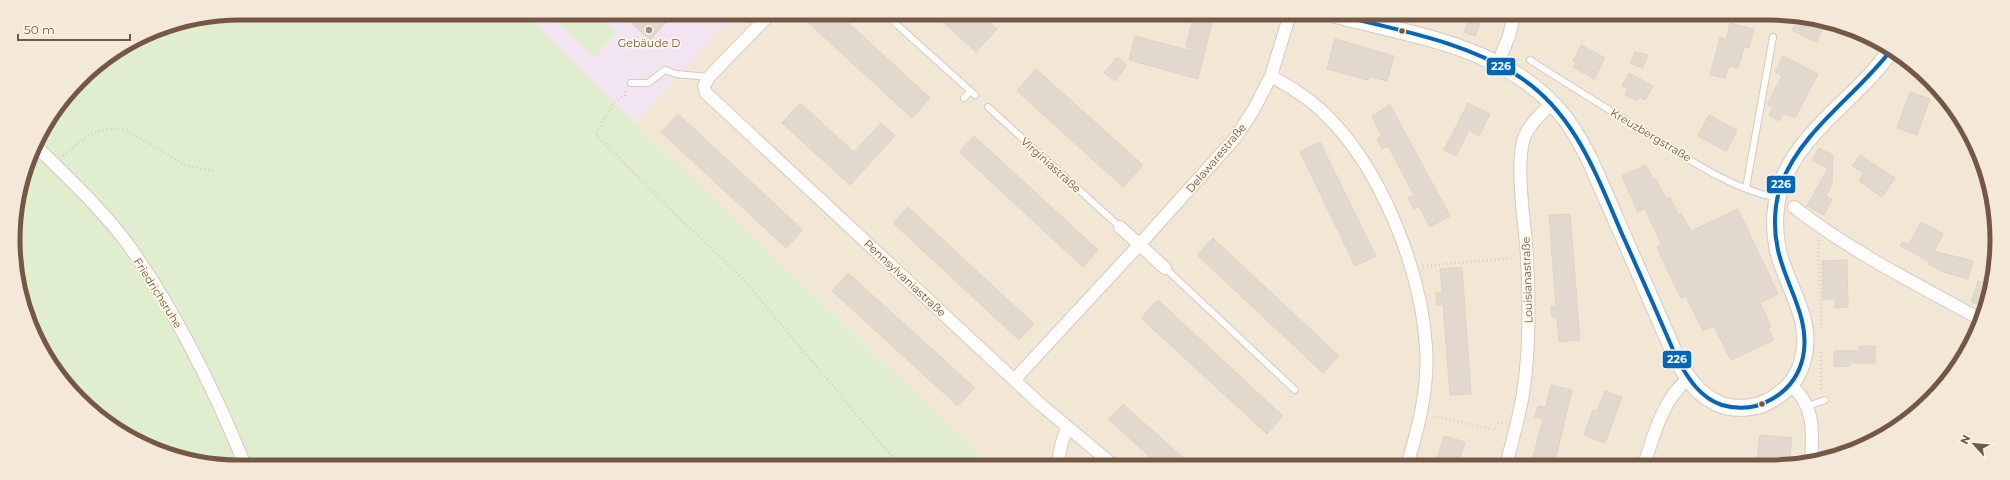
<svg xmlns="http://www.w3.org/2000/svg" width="2010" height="480" font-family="Montserrat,sans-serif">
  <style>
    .residential { fill: #f2e6d4 }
    .education { fill: #f2e4f0 }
    .green { fill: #e0edcf }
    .building { fill: #e2d8cd; stroke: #dfd3c7 }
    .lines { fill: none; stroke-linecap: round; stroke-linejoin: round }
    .service-casing { stroke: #d5cbc1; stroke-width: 8 }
    .minor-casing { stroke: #d5cbc1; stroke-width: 14 }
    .tertiary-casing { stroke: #d5cbc1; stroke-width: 18 }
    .path { stroke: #d8cfc8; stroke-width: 2.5; stroke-dasharray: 1 3; stroke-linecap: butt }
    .service { stroke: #fefdfb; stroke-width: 6 }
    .minor { stroke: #fefdfb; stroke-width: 12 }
    .tertiary { stroke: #fefdfb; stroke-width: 16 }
    .bus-1-casing { stroke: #fff6e6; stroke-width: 7 }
    .bus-1 { stroke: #0065bd; stroke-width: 4 }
    .poi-dot { fill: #a28d7d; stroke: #fff6e6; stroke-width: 1.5 }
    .bus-dot { fill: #745845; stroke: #fff6e6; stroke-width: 1.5 }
    .labels { text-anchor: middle; stroke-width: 3.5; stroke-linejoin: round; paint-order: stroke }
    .poi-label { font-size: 11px; fill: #745845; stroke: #fff6e6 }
    .street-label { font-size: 11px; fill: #745845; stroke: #fff6e6 }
    .rim { fill: none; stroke: #745845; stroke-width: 5 }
    .line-badge { stroke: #fff6e6; stroke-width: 1.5 }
    .badge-label { font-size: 11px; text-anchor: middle; font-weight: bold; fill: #fff }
  </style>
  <rect width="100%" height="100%" fill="#f6f0e5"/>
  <path class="residential" d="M756 14 1800 15 1884 44 1950 102 1989 181 1995 270 1973 341 1930 401 1870 444 1799 465H990L635 123 725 24 747 23Z"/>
  <path class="education" d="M524 13 756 14 747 23 725 25 635 123Z"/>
  <path class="green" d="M240 13H524L635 123 990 465H210L126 436 60 378 25 313 14 225 37 139 90 69 153 30Z
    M560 13H595L616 33 595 57 554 20Z"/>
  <path class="building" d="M621 13 663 14 669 19 650 40Z
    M799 14H849L844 19 930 98 912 118Z
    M934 14H980L997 29 976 52Z
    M1194 14H1214L1198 79 1129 60 1135 36 1195 52 1186 46Z
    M1800 15 1825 24 1816 42 1792 30Z
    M1469 20 1480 24 1475 36 1464 32Z
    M1730 23 1754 29 1749 48 1744 47 1738 68 1729 66 1725 78 1710 75 1720 37 1726 39Z
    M1335 39 1394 56 1387 81 1369 76 1368 80 1327 69Z
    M1581 45 1605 58 1594 79 1573 67 1576 62 1573 61Z
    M1635 52 1648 55 1642 68 1630 63Z
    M1783 56 1818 74 1795 118 1784 113 1779 121 1769 115 1773 107 1767 104 1782 76 1775 72Z
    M1117 57 1127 65 1115 81 1104 73Z
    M1036 69 1143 165 1123 187 1017 91Z
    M1629 73 1653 86 1645 100 1639 97 1637 101 1625 95 1628 89 1622 86Z
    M1910 92 1930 99 1917 135 1897 128Z
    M800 103 854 152 881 123 895 136 850 185 782 123Z
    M1468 103 1490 114 1479 136 1469 130 1456 156 1444 150Z
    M1390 105 1450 216 1430 227 1419 206 1414 209 1408 198 1414 195 1388 146 1382 149 1377 139 1382 136 1372 116Z
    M678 114 803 230 786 248 661 132Z
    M1709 115 1737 130 1726 151 1698 136Z
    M974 136 1098 250 1083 267 959 152Z
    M1320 142 1376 256 1355 266 1300 152Z
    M1819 148 1833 155 1832 183 1826 196 1832 199 1824 215 1807 206 1828 168 1812 160Z
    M1860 155 1895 178 1882 197 1859 181 1864 173 1852 166Z
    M1646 165 1653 180 1656 179 1666 199 1670 197 1678 215 1681 213 1691 231 1738 209 1778 294 1760 303 1771 326 1768 328 1774 340 1731 360 1714 326 1703 331 1686 296 1681 298 1667 269 1657 247 1661 243 1645 209 1638 212 1622 176Z
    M908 207 1034 324 1019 340 893 223Z
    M1570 214 1580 340 1559 342 1557 317H1552L1551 306H1556L1549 215Z
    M1921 222 1943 234 1934 251 1973 261 1968 279 1943 272 1928 264 1930 262 1900 246 1902 242 1909 244Z
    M1213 238 1339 356 1323 373 1197 255Z
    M1847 260 1848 307 1835 308V299H1823L1822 261Z
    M1462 267 1471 394 1450 395 1443 304 1437 305 1436 293H1442L1440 269Z
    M848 273 975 388 958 406 832 291Z
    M1978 281 1990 285 1984 306 1971 302Z
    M1158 300 1283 416 1267 434 1141 318Z
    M1859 346H1875V363H1850V366L1834 367V351H1859Z
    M1551 385 1572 390 1554 465H1531L1543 419 1535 417 1538 406 1546 407Z
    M1605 391 1622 397 1605 443 1584 435 1593 410 1597 411Z
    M1123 404 1170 446 1191 465H1159L1127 436 1109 419Z
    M1760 435 1792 438 1789 465H1765V461L1757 460Z
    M1444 436 1465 442 1458 465H1435Z"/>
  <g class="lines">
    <g class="service-casing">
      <path id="service" d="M885 14 975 95
        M1530 60C1570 86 1611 111 1652 136 1690 160 1733 190 1778 198
        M631 83H648L665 70 676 74 709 77
        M964 98 970 91
        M988 107 1120 227
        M1746 188 1773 37
        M1165 268 1295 390
        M1808 406 1825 400"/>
    </g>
    <g class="minor-casing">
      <path id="minor" d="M770 14 709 77 704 86 706 93 1039 403 1113 465
        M1498 63 1509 36 1514 15
        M1271 76C1290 87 1309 98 1325 114 1381 168 1421 270 1426 346 1429 386 1419 427 1407 465
        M35 145C66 176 100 207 127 243 176 311 213 387 245 465
        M1794 207C1851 252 1917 284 1980 319
        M1120 227 1165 268
        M1015 379 1139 245 1236 137 1254 109 1271 76 1290 14
        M1790 385C1815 404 1813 433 1811 461
        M1057 465 1062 442 1067 428
        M1506 465C1512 442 1519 418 1523 394 1530 349 1529 302 1527 256 1525 224 1515 166 1524 138 1529 124 1542 113 1552 103
        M1644 465C1654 435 1662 400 1688 379"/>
    </g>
    <g class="tertiary-casing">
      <path id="tertiary" d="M1333 14C1414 36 1508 46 1564 117 1574 129 1581 144 1589 158L1677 359C1688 379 1697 394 1719 404 1733 410 1756 409 1769 401 1784 393 1797 380 1802 363 1815 320 1788 291 1778 251 1773 227 1774 205 1782 182 1803 128 1859 97 1891 50"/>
    </g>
    <path class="path" d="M626 91 625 95 614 102 595 134 680 219 743 279 899 465
      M63 156C84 138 96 126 125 129L187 166 213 171
      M1819 240 1818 252 1821 294V329
      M1423 266 1515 258
      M1821 352V391
      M1434 416 1495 430 1496 422 1504 423"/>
    <use href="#service" class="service"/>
    <use href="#minor" class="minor"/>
    <use href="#tertiary" class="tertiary"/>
    <g class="bus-1-casing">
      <path id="bus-1" d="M1335 14C1395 30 1461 40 1515 74 1574 110 1596 174 1622 234 1641 276 1659 317 1677 359 1688 378 1700 398 1722 405 1739 410 1757 408 1772 399 1788 390 1799 375 1803 357 1811 318 1786 287 1778 250 1773 228 1774 203 1782 182 1803 129 1857 95 1891 50"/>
    </g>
    <use href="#bus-1" class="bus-1"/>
  </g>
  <circle class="poi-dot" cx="649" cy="30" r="4"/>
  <g class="bus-dot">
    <circle cx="1402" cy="31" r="3.5"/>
    <circle cx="1762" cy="404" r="3.5"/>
  </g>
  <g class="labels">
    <g class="poi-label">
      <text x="649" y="47">Gebäude D</text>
    </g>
    <g class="street-label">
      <text transform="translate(1651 135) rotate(31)" y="4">Kreuzbergstraße</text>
      <text transform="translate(1216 158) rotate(-50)" y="4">Delawarestraße</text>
      <text transform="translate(1051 165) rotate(42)" y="4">Virginiastraße</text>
      <text transform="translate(905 278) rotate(43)" y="4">Pennsylvaniastraße</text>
      <text transform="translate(1527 280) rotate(-92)" y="4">Louisianastraße</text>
      <text transform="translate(158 293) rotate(58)" y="4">Friedrichsruhe</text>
    </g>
  </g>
  <path d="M0 0H2010V480H0ZM240 20H1770A220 220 0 0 1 1990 240V240A220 220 0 0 1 1770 460H240A220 220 0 0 1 20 240V240A220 220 0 0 1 240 20Z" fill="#f4e9d9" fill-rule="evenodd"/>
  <path class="rim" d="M240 20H1770A220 220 0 0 1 1990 240V240A220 220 0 0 1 1770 460H240A220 220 0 0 1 20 240V240A220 220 0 0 1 240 20Z"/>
  <g class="line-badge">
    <rect x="1486" y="57" width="30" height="19" rx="4" fill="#0065bd"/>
    <rect x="1766" y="175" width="30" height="19" rx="4" fill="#0065bd"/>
    <rect x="1662" y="350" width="30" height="19" rx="4" fill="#0065bd"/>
  </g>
  <g class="badge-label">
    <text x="1501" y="70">226</text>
    <text x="1781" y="188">226</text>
    <text x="1677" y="363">226</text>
  </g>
  <g transform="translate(1974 444) rotate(297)" stroke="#fff6e6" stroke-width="3" paint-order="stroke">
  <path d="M0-3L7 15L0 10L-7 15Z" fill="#745845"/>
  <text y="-6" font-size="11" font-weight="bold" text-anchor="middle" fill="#745845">N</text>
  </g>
  <path d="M18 34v6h112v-6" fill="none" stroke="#745845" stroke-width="2"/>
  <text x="24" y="34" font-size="12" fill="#745845" stroke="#fff6e6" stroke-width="3" paint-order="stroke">50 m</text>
</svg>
